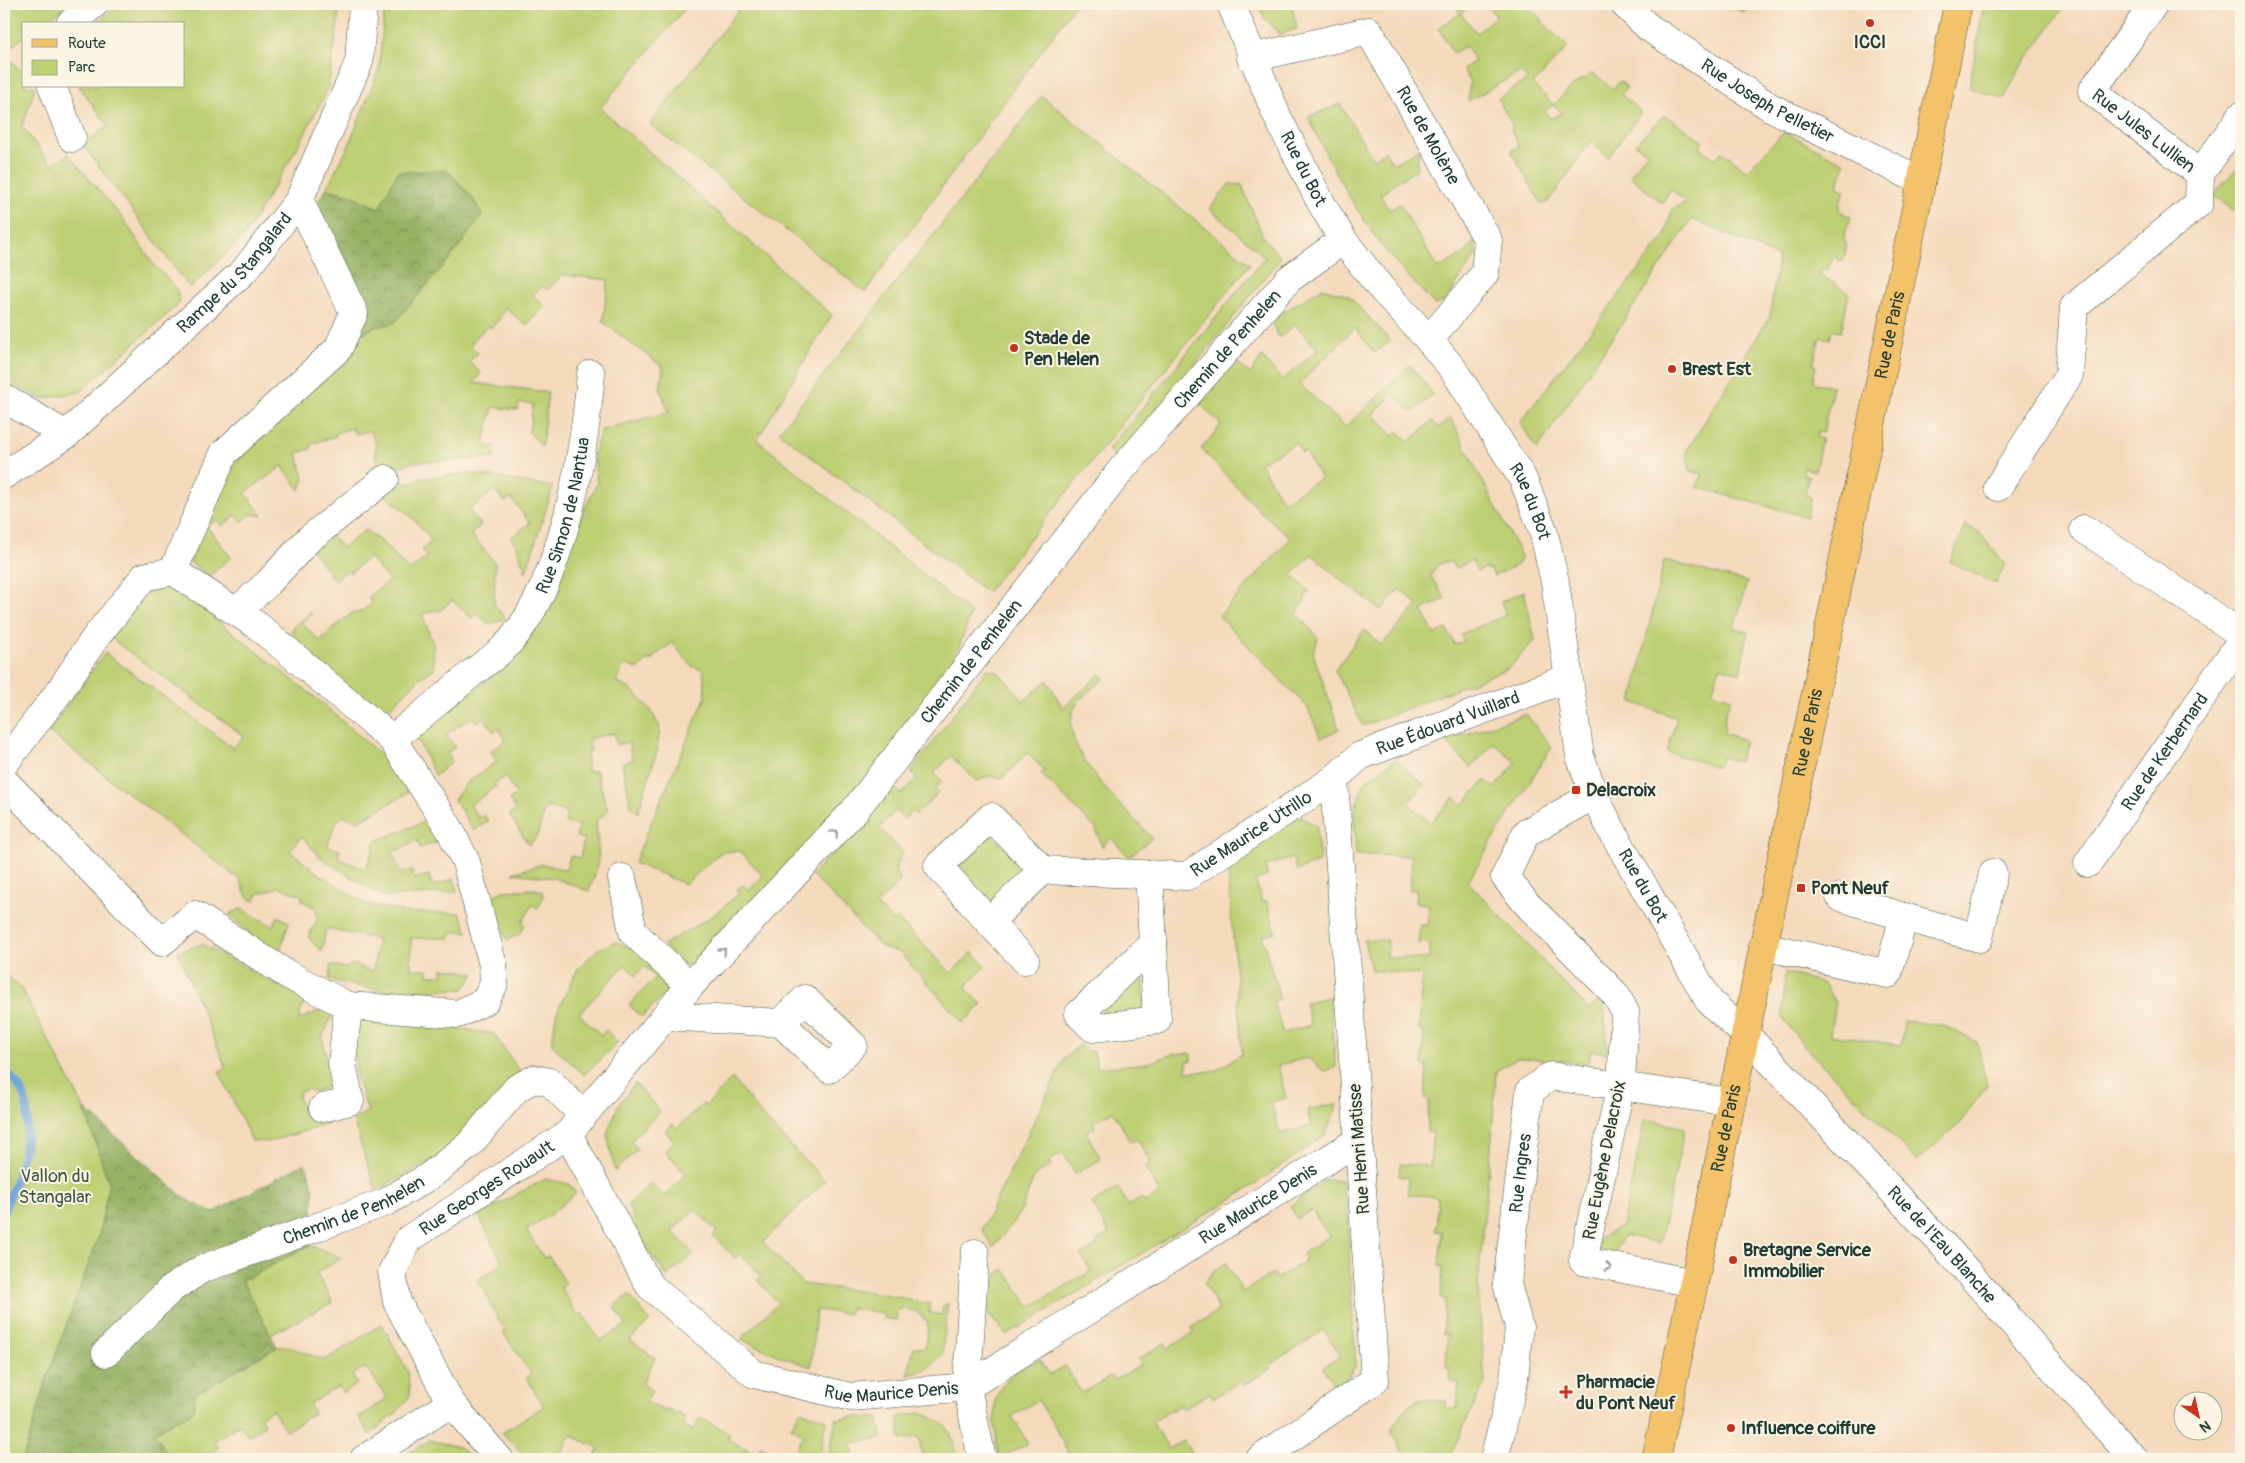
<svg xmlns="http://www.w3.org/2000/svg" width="2245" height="1463" font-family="Pangolin,sans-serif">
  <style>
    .green { fill: #bdcf73; stroke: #6e8654; fill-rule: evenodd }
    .forest { fill: url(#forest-crowns); stroke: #5a784c }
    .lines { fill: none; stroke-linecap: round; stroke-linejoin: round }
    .stream { stroke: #70a5dd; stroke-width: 8 }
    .minor-casing { stroke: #3f5448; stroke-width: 29 }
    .major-casing { stroke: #3f5448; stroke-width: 29 }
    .minor { stroke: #fff; stroke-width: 28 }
    .major { stroke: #f3c26a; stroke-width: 28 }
    .oneway { stroke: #8f9e9a }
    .poi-dot { fill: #c8321e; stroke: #fcf5e5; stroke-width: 2 }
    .labels { text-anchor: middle; stroke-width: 4; stroke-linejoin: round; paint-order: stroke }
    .poi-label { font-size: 18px; font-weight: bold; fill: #1f3d34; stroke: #fcf5e5; text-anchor: start }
    .street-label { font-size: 18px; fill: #1f3d34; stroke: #fcf5e5 }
    .park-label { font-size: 18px; fill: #3f5a41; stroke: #fcf5e5 }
  </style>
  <defs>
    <pattern id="forest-crowns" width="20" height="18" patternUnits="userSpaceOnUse" patternTransform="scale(1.25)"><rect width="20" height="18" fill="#96b265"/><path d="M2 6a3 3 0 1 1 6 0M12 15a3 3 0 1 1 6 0" fill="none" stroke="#7a9254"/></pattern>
  </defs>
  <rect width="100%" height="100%" fill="#fcf5e5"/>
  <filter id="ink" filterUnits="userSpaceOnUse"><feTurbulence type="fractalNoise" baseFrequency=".02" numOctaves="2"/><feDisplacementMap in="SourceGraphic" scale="10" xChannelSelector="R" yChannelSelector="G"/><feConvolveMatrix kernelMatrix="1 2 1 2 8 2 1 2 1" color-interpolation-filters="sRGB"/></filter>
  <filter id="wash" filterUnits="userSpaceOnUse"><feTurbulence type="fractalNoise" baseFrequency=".0096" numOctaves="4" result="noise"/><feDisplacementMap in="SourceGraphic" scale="20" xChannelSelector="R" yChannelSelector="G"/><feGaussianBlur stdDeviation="1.12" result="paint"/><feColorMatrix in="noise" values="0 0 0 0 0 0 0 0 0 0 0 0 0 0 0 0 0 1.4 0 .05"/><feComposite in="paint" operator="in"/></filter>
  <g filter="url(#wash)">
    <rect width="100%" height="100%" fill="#f4d9bb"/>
    <path class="green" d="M14 4H69L42 24H24V37L4 52 24 75V86H34L35 88 22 127 52 165 68 154 124 220 154 265 176 288 180 303 80 392 42 399 4 379V12Z
      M118 4H307L339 6 337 32 328 89 296 150 244 236 190 288 83 145 108 126 79 86H184V24H96Z
      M385 4H689L600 108 832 315 757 440 971 613 949 675 843 812 692 968 683 964 663 945 712 916 739 894 736 890 743 885 748 890 763 876 740 851 721 852 685 884 634 863 706 696 703 669 693 667 672 643 654 656 652 660H648L638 669 624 664 616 682 631 689 650 709 660 727 657 751 638 813 631 806 622 763 633 760 628 742 617 745 614 733 588 739 591 751 587 752V772L596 770 608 811 596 821 599 862 589 891 554 878 513 873 543 864 566 870 570 856 580 858 584 839 576 837 579 826 566 823V812L547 807 543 813 538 835 529 845 509 815 516 810 509 800 517 795 505 777 494 784 496 787 470 805 479 818 484 815 488 821 474 831 454 800 467 782 497 762 491 751 506 740 499 729 494 732 484 717 476 722 472 717 446 734 455 747 447 753 452 761 435 776 415 734 508 664 597 484 594 453 601 430 669 412 660 389 663 367 603 322 608 280 563 275 547 290 542 286 533 295 545 307 526 326 505 307 500 318 491 328 489 326 478 335 470 345 478 353 469 362 481 373 474 383 548 392 542 446 529 433 533 404 519 403 518 410 493 407 484 443 486 446H495L494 458 413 462 378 476 375 449 377 446 370 431 356 434V431L353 432 352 428 336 433V436L311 444V449L297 453 304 478 300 490 282 466 245 493 263 516 251 514 242 522 236 515 222 526 216 520 207 527 231 557 209 576 190 562 219 479 372 328 394 323 452 256 482 215 379 209 349 194 326 189 348 147 379 69Z
      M743 4H1076L865 292 650 124Z
      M1258 4H1291L1297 29 1280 34 1265 19Z
      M1454 4H1471L1461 14 1477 33 1496 16 1486 4H1527L1543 20 1542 22 1568 47 1533 84 1554 105 1572 86 1593 73 1613 89 1620 81 1627 87 1621 94 1641 112 1608 158 1591 141 1549 201 1542 205 1511 151 1519 146 1511 130 1512 124 1498 99 1528 79 1520 72 1468 101 1470 82 1463 69 1475 61 1466 46 1453 53 1438 28 1460 14ZM1554 105 1562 113 1550 119 1545 111Z
      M1718 4H1755L1743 13 1731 5 1727 10Z
      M1984 4H2066L2021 67 2004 99 1969 88Z
      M1042 96 1250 264 987 592 779 432Z
      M1340 104 1373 159 1385 151 1393 164 1419 149 1416 170 1389 186 1391 188 1380 194 1389 210 1400 204 1438 269 1465 253 1475 240 1476 255 1445 301 1435 305C1420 289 1404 273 1390 256 1356 214 1331 165 1308 117Z
      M1664 115 1703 141 1699 148 1716 159 1721 152 1730 157 1747 171 1784 132 1845 163 1837 187 1845 190 1839 205 1841 206 1839 211 1851 217 1844 236 1846 248 1843 262 1833 257 1827 270 1822 268 1820 274 1849 293 1841 332 1832 330 1830 339 1820 337 1813 365 1816 366 1813 380 1815 383 1833 386 1823 433 1818 432 1816 437 1822 439 1815 471 1804 468 1803 474 1809 476 1805 495 1811 497 1807 517 1696 487 1703 474 1690 471 1686 452 1770 316 1778 257 1692 219 1537 450 1520 422 1665 236 1672 209 1686 202 1671 189 1662 203 1630 176 1647 152 1635 144Z
      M2241 163V214L2213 196Z
      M1229 184 1242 185 1263 237 1281 258 1118 460 1108 450 1265 257 1210 209Z
      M1322 288 1349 296 1391 341 1374 353 1355 328 1299 384 1346 427 1410 365 1433 394 1412 413 1393 394 1373 414 1394 436 1399 432 1409 442 1432 421 1439 428 1450 417 1522 558 1517 565 1494 576 1491 570 1485 568 1477 572 1472 560 1455 569 1451 562C1438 561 1435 567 1431 576L1445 599 1422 610 1434 634 1447 629 1455 645 1464 641 1461 634 1506 615 1501 602 1524 591 1535 640 1509 668 1363 726 1335 670 1364 630 1381 645 1418 605 1400 589 1381 610 1341 580 1312 554 1292 575 1309 591 1297 614 1318 638 1313 653 1339 729 1321 738 1307 707 1219 616 1291 538 1260 511 1201 449 1221 425 1199 403 1233 359 1250 374 1262 357 1282 380 1318 350 1295 324 1280 338 1276 333 1272 319ZM1296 443 1302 453 1305 452 1321 478 1283 502 1260 463Z
      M469 473 553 487 526 572 516 545 511 538 530 523 511 498 505 502 494 490 469 510 481 525 471 534 495 563 494 604 506 619 488 624 477 613 471 618 452 600 439 612 435 610 422 614 433 644 434 669 421 677 383 715 289 639 294 626 311 612 312 614 302 623 319 641 352 613 361 612 372 603 368 597 389 581 369 557 350 573 347 570 335 581 311 548 328 532 342 548 365 530 383 543 409 571 427 557 422 550 432 541 413 518 381 492 419 479Z
      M1965 525 1979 532 2005 564 1996 584 1950 562Z
      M1664 560 1747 582 1734 628 1748 632 1740 673 1720 667 1712 692 1731 698 1725 714 1724 733 1745 740 1739 762 1722 757 1718 767 1667 752 1677 718 1632 702Z
      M166 580 322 703 382 756 405 781 408 793 358 821 344 816 337 821 327 846 340 850 338 859 366 869 376 841 426 821 440 841 420 848 417 840 410 843V845L392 852 400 873 411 870 415 879 429 875 433 886 454 879 457 892 384 897 321 858 302 836 290 851 316 872 366 904 411 913H460L468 932H451V938H411V969H428V975H442V969H452L475 974 464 989 384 991 329 980 331 965 346 968 353 964 362 966V969L373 971 378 939 326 929 322 952 308 937 319 916 315 914 317 909 301 900 303 896 279 887 258 894 254 901 247 897 240 880 48 731 105 653 233 748 244 736 109 637 154 583Z
      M987 669 998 672 1024 701 1047 680 1063 708 1100 674 1105 678C1096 686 1083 694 1077 704 1049 743 1128 811 1152 838L1129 857 1111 838 1102 847 1096 829 1041 774 1044 770 1027 753 1003 778 990 776 976 781 951 756 934 773 942 781 934 790 938 793 916 815 913 811 904 819 896 811 879 828 903 853 895 870 901 880 876 905 893 921 897 918 951 973 973 952 986 966 965 987 982 1004 963 1023 900 953 880 946 812 875 894 787 901 794 917 778 911 772Z
      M1526 714 1552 747 1495 836 1468 882 1589 1010 1604 996 1607 1053 1591 1050 1588 1063 1518 1058 1496 1071 1492 1136 1478 1285 1485 1383 1448 1459H1402L1406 1457 1391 1431 1402 1412 1418 1399 1446 1401V1408L1457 1409 1459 1383 1449 1381 1450 1368H1446L1448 1334H1443L1446 1299H1441L1443 1266H1439L1442 1232 1436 1231 1438 1197 1408 1194V1178L1399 1176 1400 1164 1430 1166 1433 1133 1427 1132 1429 1100 1425 1099 1427 1066 1422 1065 1424 1032 1419 1031 1422 975 1371 970 1364 940H1388L1387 957 1429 959 1430 944 1418 943 1420 925H1427L1429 904 1416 903 1417 890H1410L1412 856 1356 855 1354 810 1365 782 1396 759 1424 785 1408 803 1430 823 1454 797 1463 805 1485 780 1494 788 1516 763 1494 743 1471 768 1445 741Z
      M1294 814 1316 825 1320 861 1297 871 1293 858 1265 866 1268 876 1255 880 1262 902 1267 901 1275 932 1262 936 1280 999 1273 1002 1283 1033 1311 1025 1305 1002 1329 997 1336 1067 1324 1071 1308 1058 1278 1065 1286 1098 1271 1102 1280 1134 1311 1126 1307 1110 1338 1104 1325 1135 1248 1189 1007 1335 985 1311 991 1278 1004 1269 1030 1307 1091 1271 1081 1255 1098 1245 1096 1241 1109 1234 1092 1203 1118 1188 1128 1206 1142 1198 1145 1202 1160 1193 1145 1167 1151 1163 1137 1139 1131 1142 1113 1111 1093 1122 1095 1127 1086 1132 1101 1159 1075 1174 1063 1153 1049 1161 1051 1166 1035 1175 1021 1211 993 1248 982 1229 1065 1058 1079 1045 1087 1051 1094 1052 1097 1068 1149 1063 1172 1054 1191 1053V1061H1187V1072L1215 1071 1242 1054 1228 872 1253 845Z
      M988 831 1026 869 988 909 949 868Z
      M534 889 542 891 544 896 538 908 532 905 522 923 525 925 520 934 507 940 490 898 503 891Z
      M241 909 273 926 278 916 289 922 278 956 265 949 229 914Z
      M616 942 638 950 668 990 642 1017 629 1005 656 977 644 966 636 976 625 965 579 1014 601 1035 606 1030 618 1042 584 1075 552 1045 556 1014 578 968 597 950Z
      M202 944 305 1000 298 1020 329 1007 332 1016 322 1037 333 1084 314 1092 309 1089 300 1092 298 1097 305 1113 329 1124 268 1142 252 1141 219 1071 226 1068 178 952Z
      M1785 972 1824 984 1835 1002 1830 1035 1901 1045 1904 1021 1942 1025 1977 1042 1987 1085 1959 1124 1917 1161 1805 1047 1782 1017Z
      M4 973 21 988 84 1108 109 1183 99 1236 49 1372 23 1459H4Z
      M1137 978 1144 981V1017H1097Z
      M359 1018 431 1024 494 1034 523 1076 453 1149 376 1190 353 1120 368 1111 356 1077 353 1022Z
      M732 1078 762 1116 825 1181 763 1242 803 1284 884 1294 930 1304 929 1313 942 1315 943 1306 948 1303 942 1355 927 1369 907 1376 914 1347 925 1348 928 1324 917 1311 898 1309 896 1320 883 1318V1313L850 1308 849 1314 816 1310 811 1367 777 1355 741 1339 778 1303 757 1280 761 1276 739 1254 735 1258 713 1236 717 1232 695 1209 672 1231 694 1254 667 1276 641 1240 628 1205 651 1183 664 1196 686 1174 665 1151 674 1141 665 1131 673 1124 677 1128 703 1104 706 1106Z
      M635 1083 660 1111 631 1141 638 1149 615 1171 607 1134 618 1106Z
      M1645 1119 1685 1128 1660 1243 1624 1235 1613 1256 1599 1250 1598 1240 1622 1226Z
      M546 1179 569 1184 576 1193 551 1214 526 1230 544 1258 549 1256 566 1284 561 1288 578 1316 582 1313 600 1341 626 1325 614 1306 629 1295 650 1321 630 1340 655 1358 642 1384 652 1390 646 1402 665 1411 668 1409 685 1417 682 1425 692 1430 700 1418 730 1433 727 1439 756 1454 761 1446 788 1459H602L595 1456 599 1448 570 1435 558 1459H528L502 1433 544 1406 526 1377 531 1374 503 1332 505 1330 489 1304 491 1302 477 1280 503 1264 479 1216 520 1192Z
      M1325 1180H1341L1348 1214 1350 1279 1356 1365 1338 1391 1323 1367 1341 1356 1324 1330 1270 1365 1272 1368 1244 1385 1241 1381 1213 1398 1210 1393 1183 1409 1180 1405 1152 1422 1169 1449 1183 1440 1195 1459H1064L1069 1455 1055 1427 1038 1400 1012 1416 1028 1444 999 1458C992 1406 986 1383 1039 1359L1050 1375 1065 1366 1082 1393 1111 1376 1114 1380 1141 1365 1138 1359 1165 1343 1168 1348 1194 1333 1192 1327 1219 1310 1204 1283 1213 1271 1226 1263 1243 1292 1273 1273 1277 1279 1305 1261 1302 1254 1329 1236 1312 1210 1297 1219 1290 1206Z
      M310 1245 342 1258 316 1273 333 1302 270 1335 242 1281Z
      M382 1324 408 1372 410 1396 395 1414 369 1435 359 1417 387 1398 368 1370 363 1368 355 1373 353 1378 357 1384 344 1393 339 1386 309 1404 314 1413 286 1431 272 1409 260 1417 265 1425 248 1436 240 1424 214 1441 218 1448 201 1459H171L153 1433 193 1411 195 1394 277 1347 286 1346 325 1360Z
      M800 1411 826 1419 819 1459H791L804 1435 791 1427Z
      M920 1413C950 1424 951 1429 958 1459H923L919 1437 901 1440 898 1417Z
      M853 1417 879 1418 882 1438 851 1443 854 1459H828L836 1419Z
      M430 1440 459 1447 472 1459H399Z"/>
    <path class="forest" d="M447 170 471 196 482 215 452 256 394 323 372 328 338 349 354 313 307 218 326 189 349 194 379 209 397 172Z
      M84 1108 184 1198 213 1213 305 1163 314 1188 310 1245 242 1281 277 1347 195 1394 193 1411 154 1432 171 1459H23L49 1372 99 1236 109 1183Z"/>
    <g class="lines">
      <path class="stream" d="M4 1068C10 1076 21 1087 24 1096 35 1134 17 1178 4 1212"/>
    </g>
  </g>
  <g filter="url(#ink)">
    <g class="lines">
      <g class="minor-casing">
        <g id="minor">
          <path id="s1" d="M1231 4 1277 116 1320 201 1343 240 1380 287 1429 340 1453 369 1523 479 1543 530 1555 582 1580 756 1594 795 1611 829 1709 1001 1745 1034 1948 1250 2134 1459"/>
          <path id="s2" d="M1624 4 1648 27 1770 107 1921 181"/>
          <path id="s3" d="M2154 4 2092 91 2200 174 2241 116"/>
          <path d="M70 24 94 4"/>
          <path id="s4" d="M1251 58 1369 31 1488 240 1485 273 1429 340"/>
          <path d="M52 86 72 138"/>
          <path d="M4 398 66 435"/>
          <path id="s5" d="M4 475 66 435 200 311 245 270 299 200 359 62 363 4"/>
          <path d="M1998 487 2069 375 2074 307 2199 203 2200 174"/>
          <path d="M2084 529 2241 634"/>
          <path d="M237 611 268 583 309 539 385 479"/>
          <path id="s6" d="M392 739C419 718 445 696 471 674 483 665 496 656 507 645 563 585 584 454 591 374"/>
          <path d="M4 764 59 692 95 638 144 577 173 571"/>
          <path d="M4 781 162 942 195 915 285 973 348 1006 458 1014 485 1001 494 984 493 965 466 862 449 828 392 739 258 626 173 571 224 453 338 349 354 313 299 200"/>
          <path d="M1594 795 1526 833 1505 877 1527 904 1616 995 1625 1012 1621 1084 1583 1261 1694 1283"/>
          <path id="s7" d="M2088 863 2241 641"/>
          <path id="s8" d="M1043 870 989 922 938 866 991 817 1043 870 1187 876 1334 779 1360 756 1568 678"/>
          <path d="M1149 874 1153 943"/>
          <path d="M622 878 633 932 690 986"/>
          <path d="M1840 897 1904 917"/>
          <path d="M989 922 1025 960"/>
          <path d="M1153 943 1157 1020 1093 1028 1079 1014Z"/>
          <path d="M1763 946 1888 974 1904 917 1979 938 1993 873"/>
          <path d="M665 1016 781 1023 829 1069 853 1045 805 999 781 1023"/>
          <path d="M323 1108 350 1101 342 1064 348 1006"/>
          <path id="s9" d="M568 1134 649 1285 754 1374 851 1397 967 1387 1359 1140"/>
          <path d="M975 1253 967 1387 982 1459"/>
          <path id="s10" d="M106 1353 171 1289 202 1269 386 1202 431 1175 469 1145 517 1088 534 1079 550 1082 583 1115"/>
          <path d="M364 1459 451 1403"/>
          <path id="s11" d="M499 1459 451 1403 397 1302 392 1272 409 1239 568 1134 690 986 854 811 1122 469 1289 279 1343 240"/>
          <path d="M1260 1459 1375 1380 1334 779"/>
          <path id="s12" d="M1494 1459 1514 1380 1519 1327 1507 1284 1530 1091 1551 1076 1731 1102"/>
        </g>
      </g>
      <g class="major-casing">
        <g id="major">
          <path id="s13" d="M1656 1459 1694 1283 1958 4"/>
        </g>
      </g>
      <use href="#minor" class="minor"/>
      <use href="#major" class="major"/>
    </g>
    <defs><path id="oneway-chevron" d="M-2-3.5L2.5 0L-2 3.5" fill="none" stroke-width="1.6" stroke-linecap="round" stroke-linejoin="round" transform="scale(1.25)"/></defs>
    <g class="oneway">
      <use href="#oneway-chevron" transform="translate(835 833) rotate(-47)"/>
      <use href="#oneway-chevron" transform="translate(723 951) rotate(-47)"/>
      <use href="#oneway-chevron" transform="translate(1608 1267) rotate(12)"/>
    </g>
  </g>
  <g class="poi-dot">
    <circle cx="1870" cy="23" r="5"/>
    <circle cx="1014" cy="348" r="5"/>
    <circle cx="1672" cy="369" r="5"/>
    <rect x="1571" y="785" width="10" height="10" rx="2.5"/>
    <rect x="1796" y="883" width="10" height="10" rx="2.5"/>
    <circle cx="1733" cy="1260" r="5"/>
    <path d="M1563.5 1384.5h5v5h5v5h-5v5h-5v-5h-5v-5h5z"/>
    <circle cx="1731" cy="1428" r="5"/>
  </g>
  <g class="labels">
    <g class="poi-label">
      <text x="1870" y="48" text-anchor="middle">ICCI</text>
      <text x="1024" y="344">Stade de<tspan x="1024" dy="21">Pen Helen</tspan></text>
      <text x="1682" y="375">Brest Est</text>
      <text x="1586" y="796">Delacroix</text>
      <text x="1811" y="894">Pont Neuf</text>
      <text x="1743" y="1256">Bretagne Service<tspan x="1743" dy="21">Immobilier</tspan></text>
      <text x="1576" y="1388">Pharmacie<tspan x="1576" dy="21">du Pont Neuf</tspan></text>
      <text x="1741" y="1434">Influence coiffure</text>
    </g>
    <g class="street-label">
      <text dy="6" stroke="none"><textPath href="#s2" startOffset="174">Rue Joseph Pelletier</textPath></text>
      <text dy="6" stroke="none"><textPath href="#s3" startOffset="172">Rue Jules Lullien</textPath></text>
      <text dy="6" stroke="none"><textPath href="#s4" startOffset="241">Rue de Molène</textPath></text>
      <text dy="6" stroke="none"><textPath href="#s1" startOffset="180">Rue du Bot</textPath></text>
      <text dy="6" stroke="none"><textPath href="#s5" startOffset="308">Rampe du Stangalard</textPath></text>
      <text dy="6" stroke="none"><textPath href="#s13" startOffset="1148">Rue de Paris</textPath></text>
      <text dy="6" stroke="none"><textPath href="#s11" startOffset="1472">Chemin de Penhelen</textPath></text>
      <text dy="6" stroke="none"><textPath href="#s1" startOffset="585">Rue du Bot</textPath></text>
      <text dy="6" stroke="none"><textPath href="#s6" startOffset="292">Rue Simon de Nantua</textPath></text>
      <text dy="6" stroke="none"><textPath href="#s11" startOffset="1068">Chemin de Penhelen</textPath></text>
      <text dy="6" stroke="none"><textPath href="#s8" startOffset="746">Rue Édouard Vuillard</textPath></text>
      <text dy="6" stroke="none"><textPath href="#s13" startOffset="742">Rue de Paris</textPath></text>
      <text dy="6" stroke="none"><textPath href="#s7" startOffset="135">Rue de Kerbernard</textPath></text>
      <text dy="6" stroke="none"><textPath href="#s8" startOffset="518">Rue Maurice Utrillo</textPath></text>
      <text dy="6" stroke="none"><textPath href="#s1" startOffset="990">Rue du Bot</textPath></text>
      <text dy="6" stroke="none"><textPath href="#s13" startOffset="338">Rue de Paris</textPath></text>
      <text transform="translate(1359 1149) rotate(-94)" y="6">Rue Henri Matisse</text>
      <text transform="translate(1604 1160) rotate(-79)" y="6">Rue Eugène Delacroix</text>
      <text dy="6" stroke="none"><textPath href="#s12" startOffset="291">Rue Ingres</textPath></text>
      <text dy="6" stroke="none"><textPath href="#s11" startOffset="349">Rue Georges Rouault</textPath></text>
      <text dy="6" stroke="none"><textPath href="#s9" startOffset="869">Rue Maurice Denis</textPath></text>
      <text dy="6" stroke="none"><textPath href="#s10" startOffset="291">Chemin de Penhelen</textPath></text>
      <text dy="6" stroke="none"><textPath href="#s1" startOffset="1460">Rue de l'Eau Blanche</textPath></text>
      <text dy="6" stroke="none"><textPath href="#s9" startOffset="449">Rue Maurice Denis</textPath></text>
    </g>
    <g class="park-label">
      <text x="55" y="1182">Vallon du<tspan x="55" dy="21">Stangalar</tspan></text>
    </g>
  </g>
  <rect width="2245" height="1463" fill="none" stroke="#fcf5e5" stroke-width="20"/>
  <rect x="22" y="22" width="162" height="65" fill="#fcf5e5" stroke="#a4ab9e"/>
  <rect x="32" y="39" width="25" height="8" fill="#f3c26a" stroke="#a4ab9e"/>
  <text x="68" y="48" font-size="15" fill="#1f3d34">Route</text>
  <rect x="32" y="60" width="25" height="15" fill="#bdcf73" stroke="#a4ab9e"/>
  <text x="68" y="72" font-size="15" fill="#1f3d34">Parc</text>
  <g transform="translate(2198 1416) rotate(146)"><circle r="24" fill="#fcf5e5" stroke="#a4ab9e"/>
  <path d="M0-4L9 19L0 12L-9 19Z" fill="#c8321e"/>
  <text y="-8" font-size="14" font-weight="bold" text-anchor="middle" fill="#1f3d34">N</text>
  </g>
</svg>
